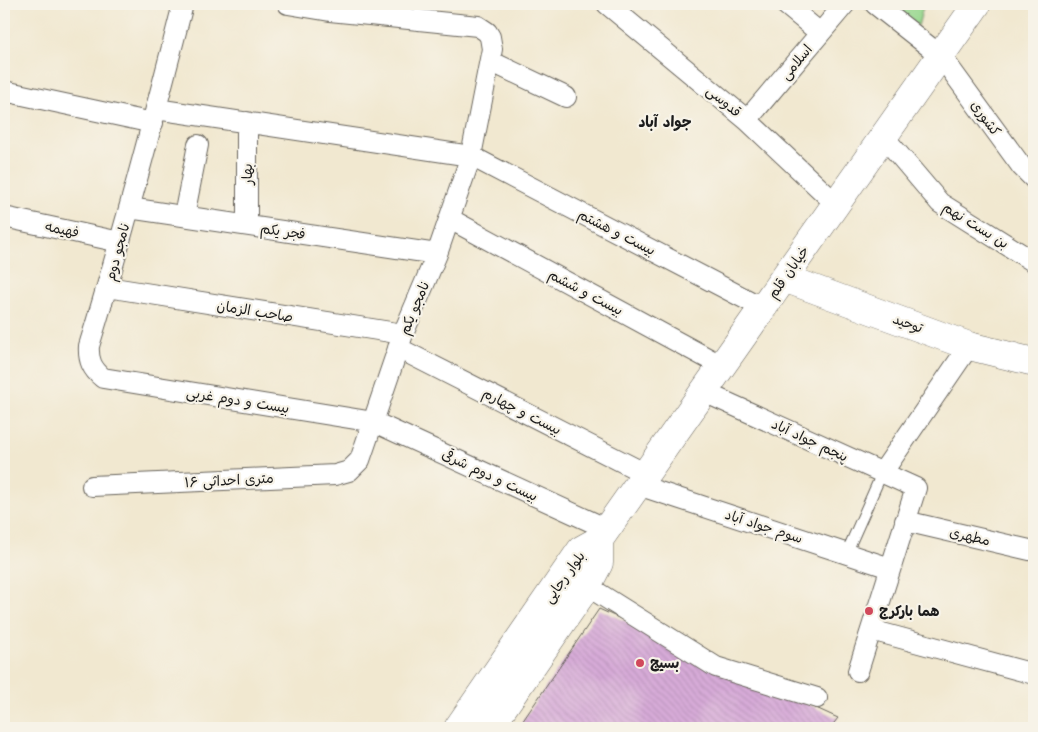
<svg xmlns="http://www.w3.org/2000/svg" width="1038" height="732" font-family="'Shantell Sans','Playpen Sans Arabic',sans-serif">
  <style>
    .park { fill: #97d78e; stroke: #5a7a55 }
    .building { fill: url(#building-back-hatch) }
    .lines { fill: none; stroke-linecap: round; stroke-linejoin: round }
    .lane-casing { stroke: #67635b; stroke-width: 12 }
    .street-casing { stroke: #67635b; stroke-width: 22 }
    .secondary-casing { stroke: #67635b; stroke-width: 29 }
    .lane { stroke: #fff; stroke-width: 10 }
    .street { stroke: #fff; stroke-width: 20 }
    .secondary { stroke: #fff; stroke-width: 28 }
    .poi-dot { fill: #d1495b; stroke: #f7f3e8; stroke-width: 2 }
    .labels { text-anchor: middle; stroke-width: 4.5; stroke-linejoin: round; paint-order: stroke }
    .street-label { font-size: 14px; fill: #1c1c1c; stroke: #f7f3e8 }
    .poi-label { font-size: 14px; font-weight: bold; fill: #1c1c1c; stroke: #f7f3e8; text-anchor: start }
    .neighbourhood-label { font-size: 15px; font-weight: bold; fill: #1c1c1c; stroke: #f7f3e8 }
  </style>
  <defs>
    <pattern id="building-back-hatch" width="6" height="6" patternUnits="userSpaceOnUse" patternTransform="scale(1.25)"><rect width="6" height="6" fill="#d7abd8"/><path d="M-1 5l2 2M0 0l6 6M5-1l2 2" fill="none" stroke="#b893b9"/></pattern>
  </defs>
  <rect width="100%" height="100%" fill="#f7f3e8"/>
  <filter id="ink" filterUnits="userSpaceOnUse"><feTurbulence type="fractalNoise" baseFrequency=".02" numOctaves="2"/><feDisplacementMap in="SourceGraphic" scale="10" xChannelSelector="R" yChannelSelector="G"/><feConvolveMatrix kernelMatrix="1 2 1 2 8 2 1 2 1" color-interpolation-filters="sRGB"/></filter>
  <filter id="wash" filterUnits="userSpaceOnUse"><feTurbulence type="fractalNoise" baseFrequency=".0096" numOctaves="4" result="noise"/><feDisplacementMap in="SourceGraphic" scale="20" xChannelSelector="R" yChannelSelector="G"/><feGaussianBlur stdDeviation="1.12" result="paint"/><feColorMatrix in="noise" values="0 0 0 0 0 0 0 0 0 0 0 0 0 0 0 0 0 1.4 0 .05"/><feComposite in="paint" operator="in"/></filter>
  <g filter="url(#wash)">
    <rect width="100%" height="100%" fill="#f1e8d0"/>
    <path class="park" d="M889 4H924L918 26Z"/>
    <g id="blocks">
      <path class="building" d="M599 609 838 718 830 728H518Z"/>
    </g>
  </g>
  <g filter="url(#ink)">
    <use href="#blocks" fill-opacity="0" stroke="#67635b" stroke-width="1"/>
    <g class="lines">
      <g class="lane-casing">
        <path id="lane" d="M846 554 882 473"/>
      </g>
      <g class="street-casing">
        <path id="street" d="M183 4C154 118 124 233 89 346 88 360 92 369 103 378L374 422 607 529
          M607 4 747 120 836 204
          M785 4 820 33
          M875 4 941 56 1022 167 1034 179
          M490 61 566 97
          M4 91 153 123
          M156 109 471 156 763 308
          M747 120 845 4
          M884 137 940 203 1034 262
          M129 208 437 254
          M184 216 198 145
          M4 217 120 242
          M450 219 722 366
          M247 225V122
          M107 287 403 334
          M398 348 646 474
          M704 392 916 488 858 671
          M882 473 969 346
          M638 485 890 568
          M92 486 335 475 349 471 360 460 403 334 437 254 471 156 492 49 490 37 487 32 478 26 330 11 288 4
          M905 521 1034 551
          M587 586 716 667 817 698
          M871 630 1034 674"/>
      </g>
      <g class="secondary-casing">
        <path id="secondary" d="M784 278 969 346 1034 362
          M458 728 581 550 599 540 977 4
          M489 728 587 586 599 563V540"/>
      </g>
      <use href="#lane" class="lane"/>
      <use href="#street" class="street"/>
      <use href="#secondary" class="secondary"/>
    </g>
  </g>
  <g class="poi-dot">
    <circle cx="869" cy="611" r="5"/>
    <circle cx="640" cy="663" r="5"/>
  </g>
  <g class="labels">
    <g class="street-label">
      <text transform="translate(796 62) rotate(-50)" y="5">اسلامی</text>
      <text transform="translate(724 101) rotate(40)" y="5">قدوسی</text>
      <text transform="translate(986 118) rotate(54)" y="5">کشوری</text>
      <text transform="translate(247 174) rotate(-90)" y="5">بهار</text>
      <text transform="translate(976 225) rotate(32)" y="5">بن بست نهم</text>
      <text transform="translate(62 229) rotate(12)" y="5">فهیمه</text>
      <text transform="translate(283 231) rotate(8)" y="5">فجر یکم</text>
      <text transform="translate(617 232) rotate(27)" y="5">بیست و هشتم</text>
      <text transform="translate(117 252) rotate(-75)" y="5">نامجو دوم</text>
      <text transform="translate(788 272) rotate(-55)" y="5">خیابان قلم</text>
      <text transform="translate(586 292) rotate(28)" y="5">بیست و ششم</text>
      <text transform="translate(414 308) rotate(-67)" y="5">نامجو یکم</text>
      <text transform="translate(255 311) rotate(9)" y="5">صاحب الزمان</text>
      <text transform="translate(908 323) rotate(20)" y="5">توحید</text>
      <text transform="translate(238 400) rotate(9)" y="5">بیست و دوم غربی</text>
      <text transform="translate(522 411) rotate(27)" y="5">بیست و چهارم</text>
      <text transform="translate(810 440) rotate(25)" y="5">پنجم جواد آباد</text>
      <text transform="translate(490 475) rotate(25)" y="5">بیست و دوم شرقی</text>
      <text transform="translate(229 480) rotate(-3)" y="5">۱۶ متری احداثی</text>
      <text transform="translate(764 526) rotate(18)" y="5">سوم جواد آباد</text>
      <text transform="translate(970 536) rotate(13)" y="5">مطهری</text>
      <text transform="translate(564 577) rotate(-54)" y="5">بلوار رجایی</text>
    </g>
    <g class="poi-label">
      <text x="879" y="616">هما بارکرج</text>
      <text x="650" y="668">بسیج</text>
    </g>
    <g class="neighbourhood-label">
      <text x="665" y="127">جواد آباد</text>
    </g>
  </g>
  <rect width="1038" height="732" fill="none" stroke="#f7f3e8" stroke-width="20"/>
</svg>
